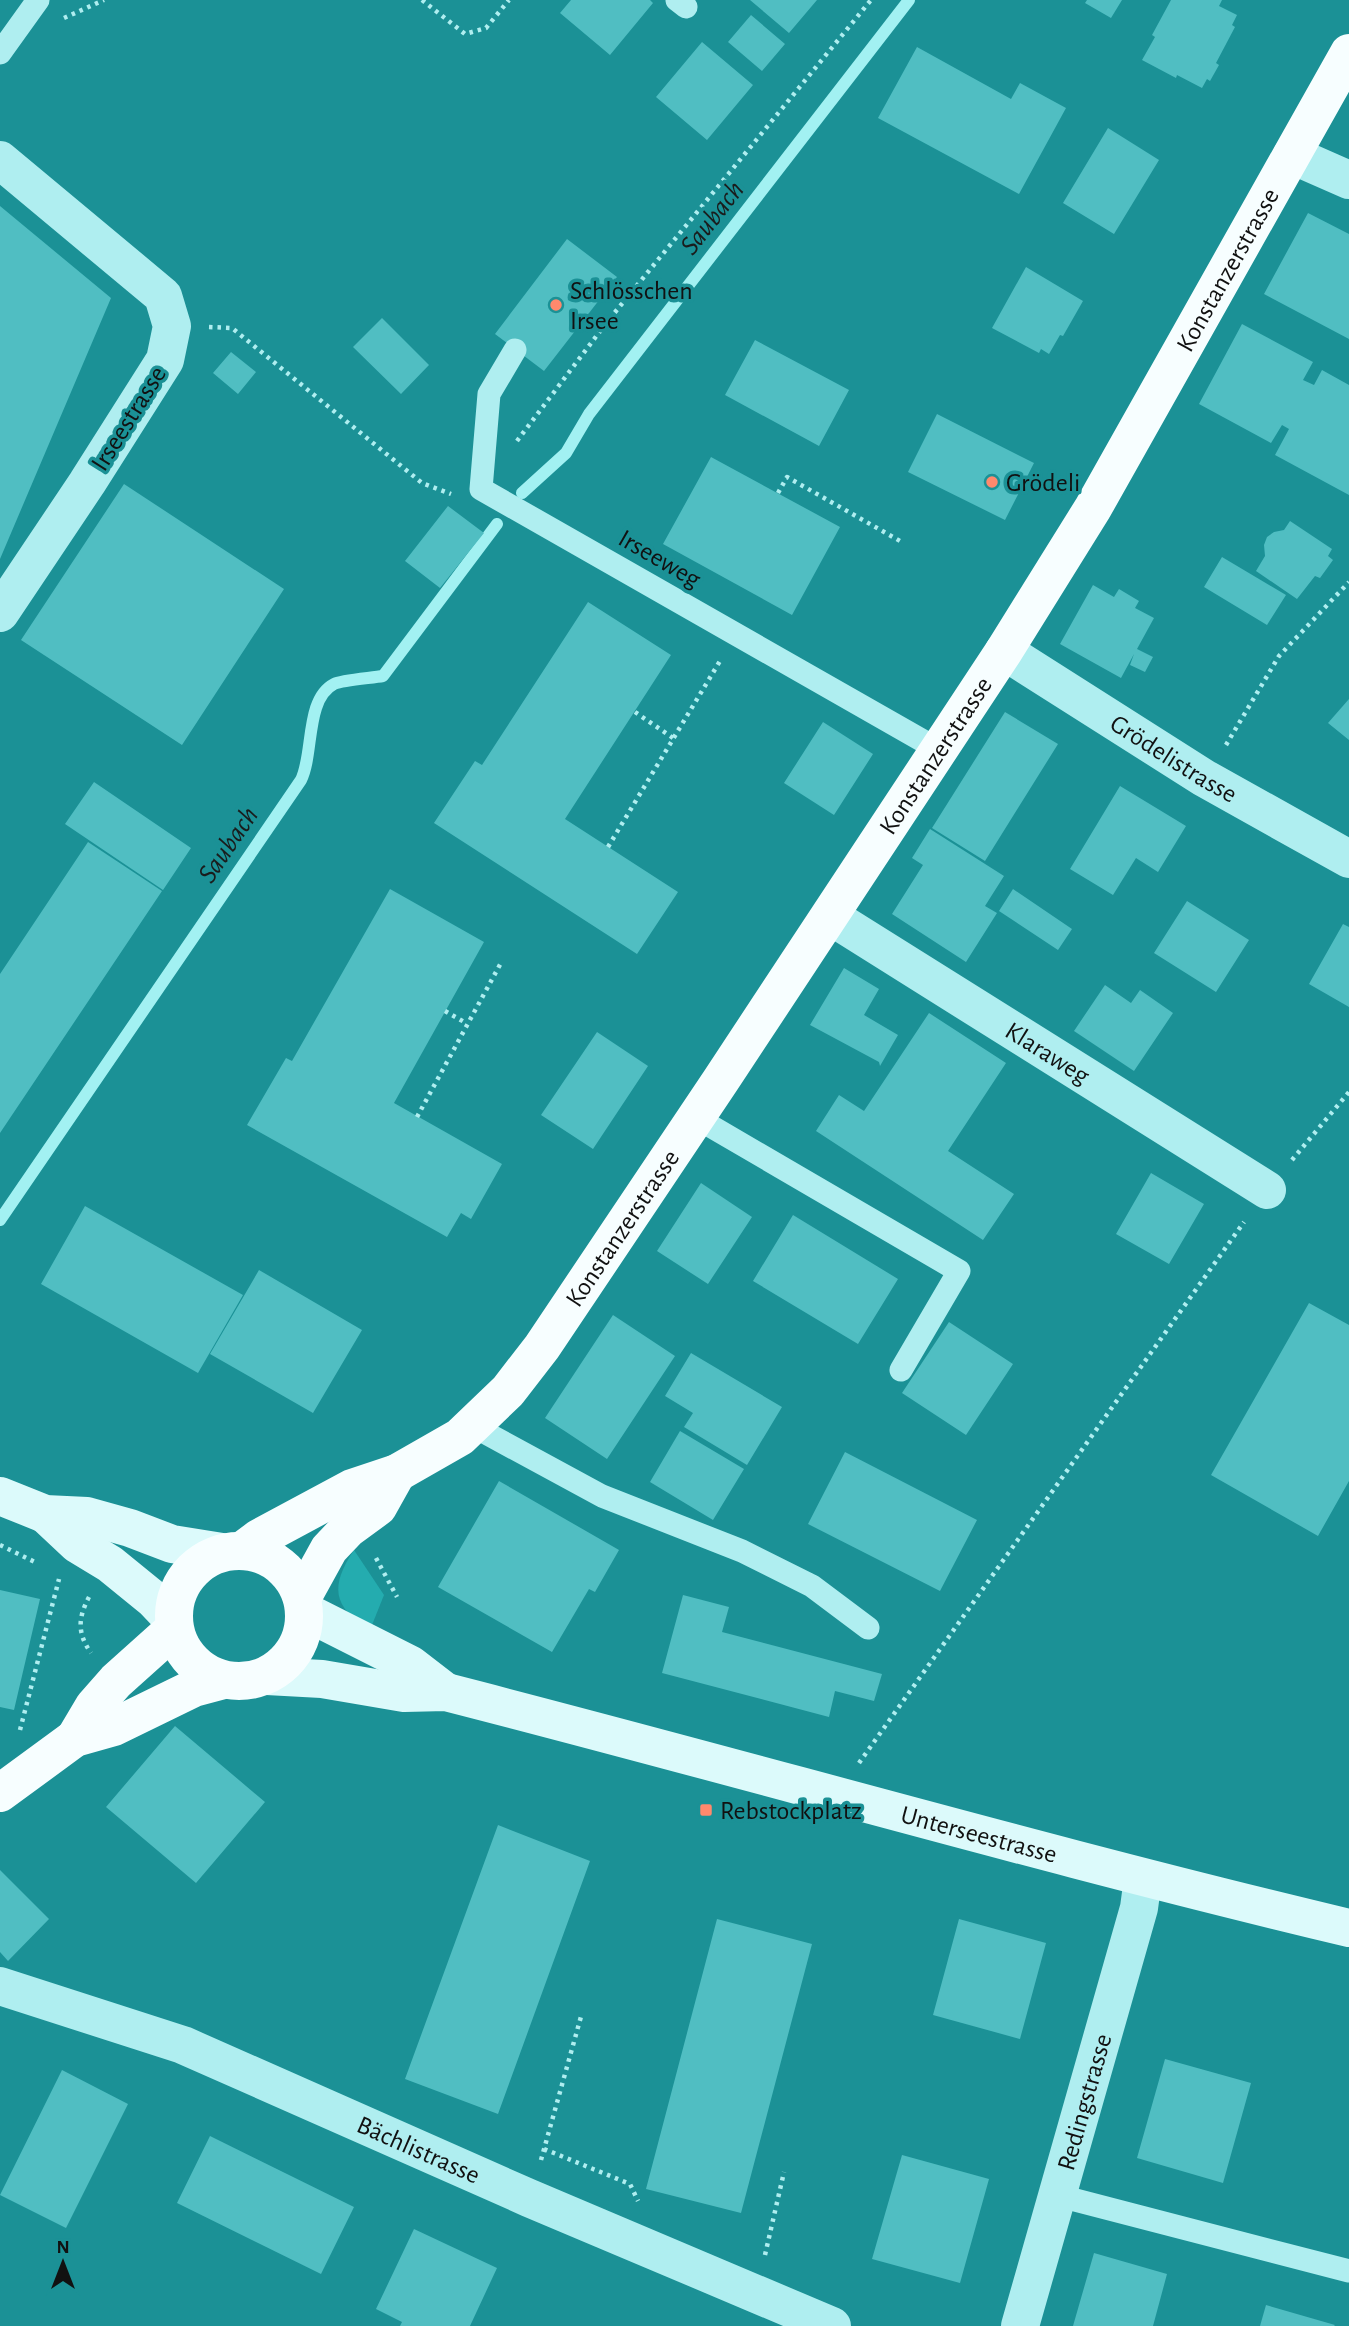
<svg xmlns="http://www.w3.org/2000/svg" width="1349" height="2326" font-family="'Alegreya Sans',sans-serif">
  <style>
    .green { fill: #24acaf }
    .lines { fill: none; stroke-linecap: round; stroke-linejoin: round }
    .stream { stroke: #a2f1f2; stroke-width: 12 }
    .building { fill: #50bec2 }
    .path { stroke: #afeef0; stroke-width: 4.5; stroke-dasharray: 3.5 5; stroke-linecap: butt }
    .lane { stroke: #afeef0; stroke-width: 23 }
    .street { stroke: #afeef0; stroke-width: 38 }
    .secondary { stroke: #dcfafb; stroke-width: 38 }
    .primary { stroke: #f7feff; stroke-width: 38 }
    .poi-dot { fill: #ff896d; stroke: #1b9196; stroke-width: 2.5 }
    .labels { text-anchor: middle; stroke-width: 7; stroke-linejoin: round; paint-order: stroke }
    .street-label { font-size: 26px; fill: #111; stroke: #1b9196 }
    .poi-label { font-size: 26px; fill: #111; stroke: #1b9196; text-anchor: start }
    .water-label { font-size: 28px; font-style: italic; fill: #1a1c1c; stroke: #1b9196 }
  </style>
  <rect width="100%" height="100%" fill="#1b9196"/>
  <path class="green" d="M354 1550 384 1595 370 1630C332 1607 330 1586 354 1550Z"/>
  <g class="lines">
    <path class="stream" d="M522 493 566 453 589 414 909 0
      M0 1220 301 780C314 754 305 699 334 684 342 680 372 678 383 676L497 524"/>
  </g>
  <path class="building" d="M571 0H650L653 3 610 55 560 13Z
    M750 0H817L789 33Z
    M1087 0H1122L1111 18 1085 3Z
    M1171 0H1222L1219 6 1237 15 1232 25 1235 27 1216 63 1219 65 1210 81 1207 79 1202 88 1177 75 1176 78 1142 60 1155 37 1152 35Z
    M751 15 785 44 762 71 728 42Z
    M702 42 753 85 707 140 656 97Z
    M917 47 1011 99 1020 83 1066 108 1019 194 878 118Z
    M1108 128 1159 160 1114 234 1063 203Z
    M0 206 111 298 0 559Z
    M1308 213 1349 234V339L1264 294Z
    M567 239 617 277 544 371 495 334Z
    M1026 267 1083 301 1063 336 1060 335 1049 354 1041 349 1039 353 992 328Z
    M382 318 429 365 401 394 353 347Z
    M1242 324 1313 362 1303 380 1314 385 1322 370 1349 385V495L1275 455 1289 429 1282 425 1271 443 1199 404Z
    M755 340 849 390 819 446 725 395Z
    M231 352 256 372 238 394 213 373Z
    M937 414 1034 463 1005 520 908 472Z
    M711 457 840 527 792 615 663 544Z
    M124 484 284 589 182 745 21 640Z
    M448 506 484 533 440 588 405 561Z
    M1290 521 1332 549 1328 556 1333 560 1320 578 1315 576 1297 599 1256 571 1265 556 1264 545 1267 537 1274 532 1284 530Z
    M1222 557 1286 595 1267 625 1204 587Z
    M1093 585 1114 597 1119 589 1139 601 1135 608 1154 618 1137 649 1153 657 1145 672 1130 665 1134 654 1121 678 1060 644Z
    M588 602 671 655 565 819 678 892 637 954 434 823 475 761 482 765Z
    M1349 699V740L1328 723Z
    M1005 712 1058 744 985 861 932 828Z
    M823 722 873 754 834 815 784 783Z
    M94 782 191 848 163 890 65 824Z
    M1120 786 1186 826 1158 872 1136 858 1113 895 1070 869Z
    M930 829 1004 876 985 906 997 913 966 962 892 914 923 865 912 858Z
    M88 842 162 891 0 1133V974Z
    M390 889 484 942 394 1103 502 1164 471 1219 461 1213 447 1237 247 1125 286 1058 292 1061Z
    M1013 889 1072 929 1058 950 999 911Z
    M1187 901 1249 940 1216 992 1154 953Z
    M1343 924 1349 927V1007L1309 984Z
    M844 968 879 989 864 1015 898 1035 880 1066 879 1062 810 1025Z
    M1105 985 1131 1003 1140 990 1173 1013 1134 1071 1074 1031Z
    M929 1013 1006 1063 948 1151 1014 1194 983 1240 816 1131 839 1095 864 1111Z
    M597 1032 648 1066 593 1149 541 1115Z
    M1151 1173 1204 1204 1169 1264 1116 1234Z
    M701 1183 752 1217 708 1284 657 1251Z
    M85 1206 243 1295 198 1373 41 1284Z
    M793 1215 898 1279 858 1344 753 1281Z
    M259 1270 362 1330 313 1413 210 1354Z
    M1309 1303 1349 1325V1481L1318 1536 1211 1475Z
    M613 1315 675 1356 607 1459 545 1418Z
    M949 1322 1013 1364 966 1435 902 1393Z
    M691 1353 782 1407 747 1465 684 1427 693 1413 665 1396Z
    M680 1431 744 1469 713 1520 650 1482Z
    M845 1452 977 1520 940 1591 808 1524Z
    M499 1481 619 1550 595 1592 589 1589 552 1652 438 1587Z
    M0 1590 40 1599 14 1710 0 1707Z
    M683 1595 729 1607 722 1632 882 1674 874 1701 835 1691 829 1717 662 1673Z
    M175 1726 265 1802 196 1883 106 1807Z
    M498 1825 590 1861 498 2114 405 2079Z
    M0 1870 49 1919 8 1961 0 1952Z
    M717 1919 812 1944 741 2213 646 2189Z
    M959 1919 1046 1943 1020 2039 933 2015Z
    M1165 2059 1251 2083 1223 2183 1137 2158Z
    M62 2070 128 2104 66 2228 0 2195Z
    M210 2136 354 2207 321 2274 177 2203Z
    M902 2155 989 2179 960 2283 872 2259Z
    M414 2229 497 2268 470 2326H400L402 2322 376 2309Z
    M1094 2253 1167 2274 1153 2326H1073Z
    M1266 2305 1335 2325 1334 2326H1260Z"/>
  <g class="lines">
    <path class="path" d="M422 0 465 34 486 28 509 0
      M64 18 104 0
      M209 327 232 328 422 483 451 494
      M517 441 607 322 871 0
      M778 493 787 477 900 541
      M635 712 673 738
      M1226 745 1279 656 1349 582
      M608 847 720 661
      M445 1011 466 1023
      M417 1117 502 961
      M1292 1160 1349 1092
      M0 1545 37 1563
      M376 1558 397 1597
      M89 1597C78 1618 77 1633 91 1653
      M20 1730 59 1579
      M859 1763 1244 1222
      M544 2149 630 2184 638 2201
      M541 2160 582 2013
      M765 2255 784 2172"/>
    <path class="lane" d="M677 0 686 7
      M0 53 38 0
      M515 350 489 394 481 489 939 750
      M695 1117 959 1271 901 1370
      M473 1426 602 1496 742 1551 812 1586 868 1628
      M1056 2195 1349 2271"/>
    <g class="street">
      <path d="M1292 155 1349 180"/>
      <path d="M0 160 163 296 172 326 165 360 87 483 0 613"/>
      <path id="s1" d="M1004 651 1204 778 1349 859"/>
      <path id="s2" d="M830 916 1267 1190"/>
      <path id="s3" d="M0 1986 183 2045 529 2198 832 2326"/>
      <path id="s4" d="M1020 2326 1139 1908 1143 1878"/>
    </g>
    <g class="secondary">
      <path d="M0 1496 45 1514 87 1516 130 1528 172 1544 222 1552"/>
      <path d="M45 1514 77 1544 110 1564 153 1599 173 1620"/>
      <path d="M304 1611 411 1665 446 1692"/>
      <path id="s5" d="M267 1676 322 1679 404 1693 446 1692C747 1769 1046 1856 1349 1928"/>
    </g>
    <g class="primary">
      <path id="s6" d="M243 1550 259 1538 352 1488 397 1473 460 1437 508 1391 542 1347 721 1080 1004 651 1093 508 1349 53"/>
      <circle cx="239" cy="1616" r="65"/>
      <path d="M302 1598 329 1549 348 1529 378 1507 397 1473"/>
      <path d="M75 1738 94 1706 116 1681 174 1629"/>
      <path d="M0 1793 75 1738 114 1727 194 1688 224 1680"/>
    </g>
  </g>
  <g class="poi-dot">
    <circle cx="556" cy="305" r="7"/>
    <circle cx="992" cy="482" r="7"/>
    <rect x="699" y="1803" width="14" height="14" rx="3.5"/>
  </g>
  <g class="labels">
    <g class="street-label">
      <text dy="9" stroke="none"><textPath href="#s6" startOffset="1645">Konstanzerstrasse</textPath></text>
      <text transform="translate(128 418) rotate(-58)" y="9">Irseestrasse</text>
      <text transform="translate(660 558) rotate(30)" y="9">Irseeweg</text>
      <text dy="9" stroke="none"><textPath href="#s6" startOffset="1078">Konstanzerstrasse</textPath></text>
      <text dy="9" stroke="none"><textPath href="#s1" startOffset="201">Grödelistrasse</textPath></text>
      <text dy="9" stroke="none"><textPath href="#s2" startOffset="257">Klaraweg</textPath></text>
      <text dy="9" stroke="none"><textPath href="#s6" startOffset="511">Konstanzerstrasse</textPath></text>
      <text dy="9" stroke="none"><textPath href="#s5" startOffset="732">Unterseestrasse</textPath></text>
      <text dy="9" stroke="none"><textPath href="#s4" startOffset="233">Redingstrasse</textPath></text>
      <text dy="9" stroke="none"><textPath href="#s3" startOffset="450">Bächlistrasse</textPath></text>
    </g>
    <g class="poi-label">
      <text x="570" y="299">Schlösschen<tspan x="570" dy="30">Irsee</tspan></text>
      <text x="1006" y="491">Grödeli</text>
      <text x="720" y="1819">Rebstockplatz</text>
    </g>
    <g class="water-label">
      <text transform="translate(711 217) rotate(-52)" y="10">Saubach</text>
      <text transform="translate(227 844) rotate(-56)" y="10">Saubach</text>
    </g>
  </g>
  <g transform="translate(63 2263)" stroke="#1b9196" stroke-width="5" paint-order="stroke">
  <path d="M0-5L12 26L0 18L-12 26Z" fill="#111111"/>
  <text y="-10" font-size="19" font-weight="bold" text-anchor="middle" fill="#111111">N</text>
  </g>
</svg>
